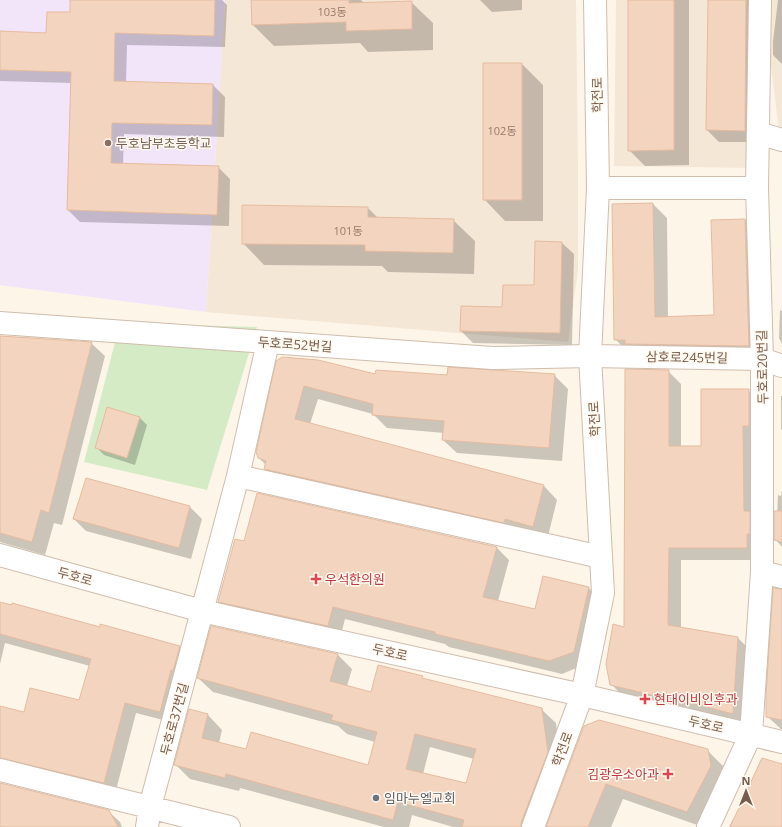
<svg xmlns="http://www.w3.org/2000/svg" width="782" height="827" font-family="'Open Sans','Noto Sans KR',sans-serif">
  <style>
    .residential { fill: #f5e7d6 }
    .education { fill: #f2e5fa }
    .green { fill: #d5ebc6 }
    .shadow { fill: #0003; fill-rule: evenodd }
    .building { fill: #f3d4bf; stroke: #e6bb9f; fill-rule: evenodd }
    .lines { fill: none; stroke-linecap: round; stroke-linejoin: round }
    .minor-casing { stroke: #cfbdad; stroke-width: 24 }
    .minor { stroke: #fff; stroke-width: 22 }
    .education-dot { fill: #8d6e63; stroke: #fff9ef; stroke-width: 1.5 }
    .health-dot { fill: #e0444e; stroke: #fff9ef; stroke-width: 1.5 }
    .worship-dot { fill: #6b7280; stroke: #fff9ef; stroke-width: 1.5 }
    .labels { text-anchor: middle; stroke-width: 3; stroke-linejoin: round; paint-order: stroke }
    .number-label { font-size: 11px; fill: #977a68 }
    .street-label { font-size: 13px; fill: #785c4b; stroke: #fff9ef }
    .education-label { font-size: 13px; fill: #785e54; stroke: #fff9ef; text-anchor: start }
    .health-label { font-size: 13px; fill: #be3a42; stroke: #fff9ef; text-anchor: start }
    .worship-label { font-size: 13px; fill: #5b616d; stroke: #fff9ef; text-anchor: start }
  </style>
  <rect width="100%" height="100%" fill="#fdf5e8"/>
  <path class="residential" d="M225 0H576L578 168V270L568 342 206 312Z
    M616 0H754L753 168 614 166Z
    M770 0H782V139H780L770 58Z"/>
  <path class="education" d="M0 0H225L206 312 0 285Z"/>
  <path class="green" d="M120 323 257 327 207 490 84 462Z"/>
  <path class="shadow" d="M71 0H222L227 5 225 47 127 45 126 83 213 85 225 97 224 137 124 134 123 165 218 167 230 179 229 226 80 222 68 210 72 83 0 81V32L47 34 71 13Z
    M252 0H361L364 3 411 2 433 23V50L368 52 360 43 274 46 253 25Z
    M480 0H522V10L492 12Z
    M629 0H689V165L645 166 629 150Z
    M709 0H758L756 142H719L707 130Z
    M778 0H782V64L773 55V41Z
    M522 64 543 85V221H505L484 199Z
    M653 204 667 218 668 317 715 316 745 220 759 234 762 360 629 353 615 339Z
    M368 208 378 218 453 220 475 241 474 274 388 272 382 266 264 265 243 243Z
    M562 243 574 254 572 345 473 343 461 331 462 307 503 308 535 286Z
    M780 310 782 311V344L779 338Z
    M0 336 91 343 105 356 62 525 54 523 45 555 0 542Z
    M277 362 376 376 554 375 568 389 562 461 457 453 443 440 444 433 387 428 373 414 318 399 310 424 544 486 557 500 547 540 278 482 265 469 266 465 259 458Z
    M668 371 681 384V447H702L748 390 761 403 759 560H681V628L738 638 750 650 746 726 624 697 611 684 625 628Z
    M781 396H782V430L781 429Z
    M139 417 147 425 135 465 104 455 96 447Z
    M86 479 190 507 202 519 191 559 86 531 74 519Z
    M782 490V547L776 540 778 495 781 496Z
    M244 543 497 548 509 560 498 601 536 610 544 578 589 588 601 601 586 664 562 674 449 647 445 644 345 619 340 638 232 614 219 601Z
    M782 590V730L767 716Z
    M0 603 179 647 191 658 171 722 136 713 115 794 0 776V707L24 714 80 702 90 666 5 643 0 664Z
    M338 655 352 669 347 686 372 693 422 677 425 680 541 709 556 723 561 766 539 827H453L412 815 409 827H384L240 788 239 791 190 779 176 765 190 711 208 715 222 730 219 743 247 751 369 766 375 742 347 734 338 726 213 692 198 678ZM430 747 474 759 467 784 423 774Z
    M584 727 707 750 724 767 703 827 623 799 611 827H547Z
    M782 765V827H729L733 819 735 820Z
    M0 784 108 811 120 822 122 827H0Z"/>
  <path class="building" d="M70 0H215L214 36 115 33 114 81 213 84 212 125 112 123 111 163 219 166 217 215 67 210 71 72 0 70V31L46 33 47 12H70Z
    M251 0H349V3L412 1V29L346 31V22L252 25Z
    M628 0H674V150L628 151Z
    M708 0H746L745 131 706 130Z
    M483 63H522V200H483Z
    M653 203 655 317 714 315 711 220 745 219 749 346 625 344V340H614L612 204Z
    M242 205 368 207V217L454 219 453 253 365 251V245L242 244Z
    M535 241 562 242 560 333 460 331 461 306 502 307 503 285H534Z
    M0 336 92 342 49 513 41 510 32 542 0 533Z
    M282 357 318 360 375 374 376 370 447 375 448 367 555 374 549 448 442 440 444 421 372 415 373 404 304 386 295 419 544 485 533 527 505 519 504 523 264 469 266 461 258 458 256 452 276 361Z
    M625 369 669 370V446H701V389H749V426H743L744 511H750V534H747V548H669L668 625 738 637 733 714 665 696V698L610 685 606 664 613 624 624 627Z
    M107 407 140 417 127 458 95 448Z
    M86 478 190 506 179 548 73 519Z
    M257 493 497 547 483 597 535 609 543 576 589 587 574 652 549 661 435 634V632L333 607 328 626 218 602 235 539 244 541Z
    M774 511H782V542L774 540Z
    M773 588 782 589V720L766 717V694Z
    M0 602 12 605V603L100 627V624L180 646 173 671 171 670 160 712 125 703 104 783 0 758V706L24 712 30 688 79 700 91 659 0 634Z
    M211 626 338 654 330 681 371 692 378 665 423 676 422 678 542 708 548 752 521 823V827H462L464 820 398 802 393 820 226 774 225 778 174 765 189 709 208 714 202 738 246 749 251 732 368 765 377 732 331 720 333 715 197 678ZM415 734 476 749 466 783 406 769Z
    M599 720 708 749 711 766 687 812 606 784 588 827H546L584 726Z
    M762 758 782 764V827H730Z
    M0 783 109 810 118 827H0Z"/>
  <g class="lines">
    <g class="minor-casing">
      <path id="minor" d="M758 133 782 140
        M598 188H757
        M0 323 492 358 590 356 762 359 782 366
        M238 476 601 557
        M0 555 202 611 582 695 782 742
        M762 572 782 577
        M0 770 229 827
        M147 827 150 807 238 476 268 342
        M533 827 582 695 603 593 590 356 598 188 595 0
        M708 827 751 734 762 572V359L757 188 760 0"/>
    </g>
    <use href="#minor" class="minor"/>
  </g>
  <circle class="education-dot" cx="108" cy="143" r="4"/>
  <g class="health-dot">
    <path d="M314 573h4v4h4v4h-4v4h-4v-4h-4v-4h4z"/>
    <path d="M643 693h4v4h4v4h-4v4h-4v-4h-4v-4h4z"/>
    <path d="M666 768h4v4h4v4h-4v4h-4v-4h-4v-4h4z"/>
  </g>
  <circle class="worship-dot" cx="376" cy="798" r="4"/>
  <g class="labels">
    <g class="number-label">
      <text x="332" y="16">103동</text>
      <text x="502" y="135">102동</text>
      <text x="348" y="235">101동</text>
    </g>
    <g class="street-label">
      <text transform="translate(597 95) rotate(-91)" y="5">학전로</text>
      <text transform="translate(295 344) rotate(4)" y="5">두호로52번길</text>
      <text transform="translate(687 357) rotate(1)" y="5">삼호로245번길</text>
      <text transform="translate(762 367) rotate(-91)" y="5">두호로20번길</text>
      <text transform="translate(594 419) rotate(-93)" y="5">학전로</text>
      <text transform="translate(75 576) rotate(15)" y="5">두호로</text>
      <text transform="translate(390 652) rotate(13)" y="5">두호로</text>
      <text transform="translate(174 719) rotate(-75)" y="5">두호로37번길</text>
      <text transform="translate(706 724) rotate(13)" y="5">두호로</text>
      <text transform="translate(562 749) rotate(-70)" y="5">학전로</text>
    </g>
    <g class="education-label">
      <text x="116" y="148">두호남부초등학교</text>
    </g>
    <g class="health-label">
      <text x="325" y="584">우석한의원</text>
      <text x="654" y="704">현대이비인후과</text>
      <text x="659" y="779" text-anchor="end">김광우소아과</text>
    </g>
    <g class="worship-label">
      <text x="384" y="803">임마누엘교회</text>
    </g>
  </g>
  <g transform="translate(746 791)" stroke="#fff9ef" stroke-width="3" paint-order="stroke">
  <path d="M0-3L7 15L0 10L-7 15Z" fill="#785c4b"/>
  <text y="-6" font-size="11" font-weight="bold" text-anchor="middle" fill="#785c4b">N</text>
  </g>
</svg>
